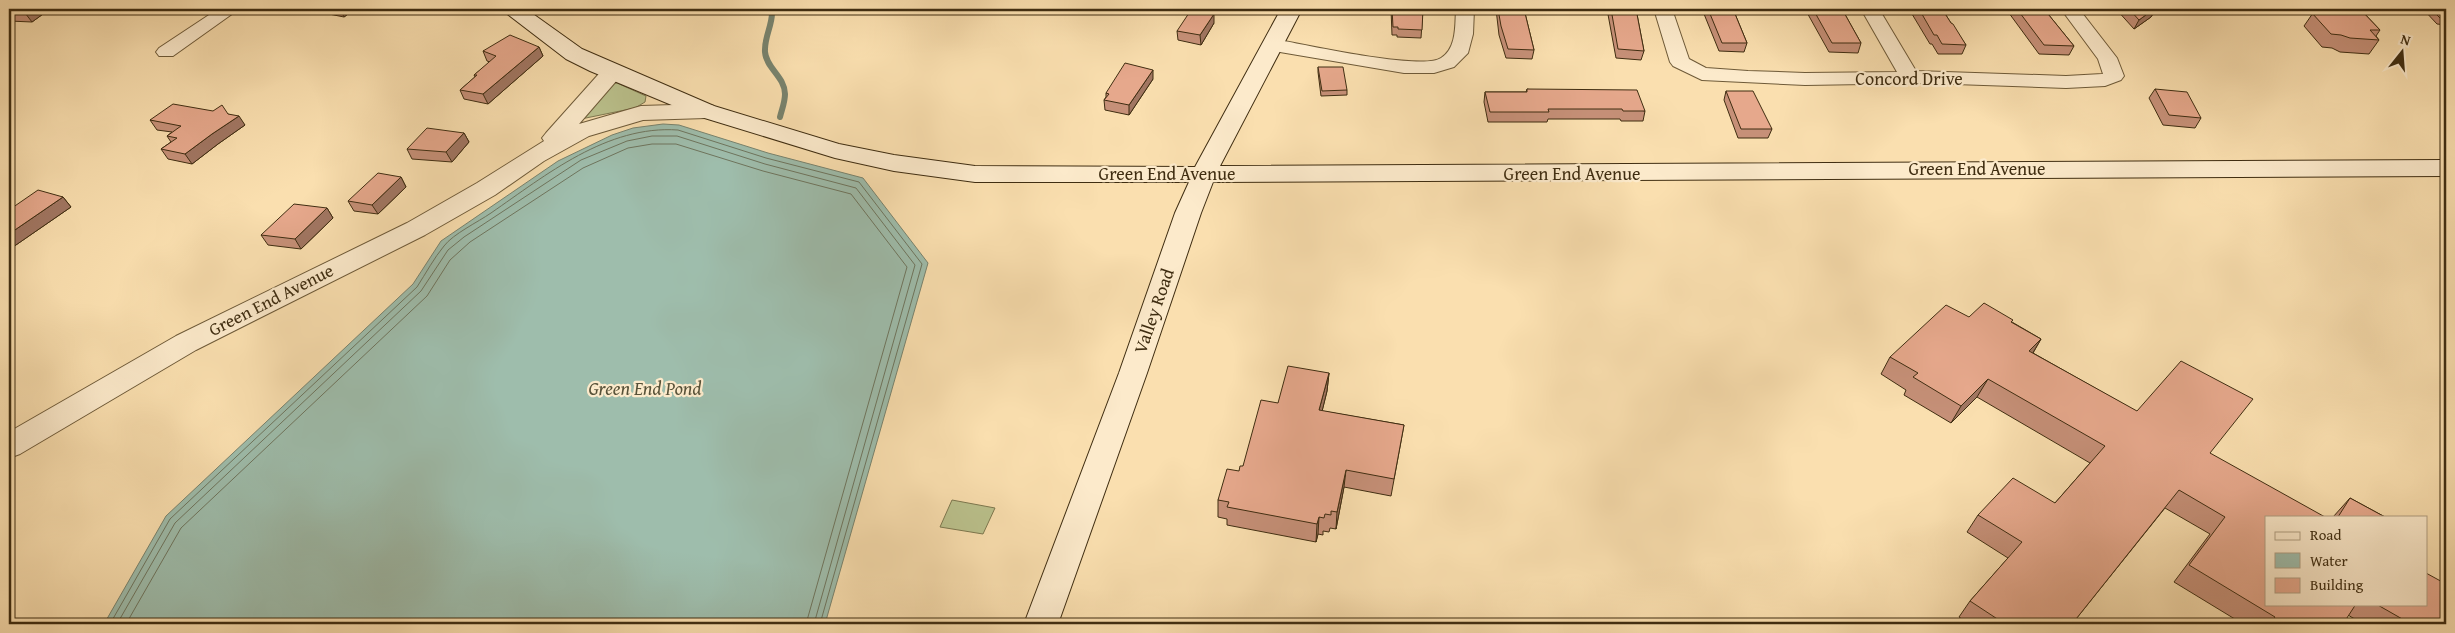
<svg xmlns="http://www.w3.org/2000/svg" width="2455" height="633" font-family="'Gentium Book Plus',serif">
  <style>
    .green { fill: #bbc28d; stroke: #7d784f }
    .water { fill: #9ebdac; stroke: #78836e }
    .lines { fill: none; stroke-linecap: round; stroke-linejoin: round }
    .shore { stroke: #6e755e; stroke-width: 1 }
    .stream { stroke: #78836e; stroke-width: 6 }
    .minor-casing { stroke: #6e5a38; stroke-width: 2 }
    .tertiary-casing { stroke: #6e5a38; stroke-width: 2 }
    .secondary-casing { stroke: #3f2d11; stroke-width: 2 }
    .minor { fill: #fceacb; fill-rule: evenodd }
    .tertiary { fill: #fceacb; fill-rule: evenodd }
    .secondary { fill: #fceacb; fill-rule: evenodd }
    .wall { fill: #c69078; stroke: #3f2d11 }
    .shaded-wall { fill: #a17662; stroke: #3f2d11 }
    .building { fill: #e6a88c; stroke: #3f2d11 }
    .labels { text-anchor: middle; stroke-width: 4.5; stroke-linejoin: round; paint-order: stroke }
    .street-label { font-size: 18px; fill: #3f2d11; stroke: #fceacb }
    .water-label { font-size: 19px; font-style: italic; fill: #575138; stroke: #fceacb }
  </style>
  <rect width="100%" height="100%" fill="#fadfaf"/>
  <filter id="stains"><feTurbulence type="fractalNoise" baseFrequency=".004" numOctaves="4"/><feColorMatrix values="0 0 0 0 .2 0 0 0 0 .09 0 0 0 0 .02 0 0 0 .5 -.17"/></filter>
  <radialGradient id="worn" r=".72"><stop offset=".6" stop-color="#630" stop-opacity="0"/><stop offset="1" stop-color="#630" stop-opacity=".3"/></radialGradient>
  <path class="green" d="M617 83 646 96 645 102 635 108 581 119 610 84Z
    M952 500 995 508 983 534 940 527Z"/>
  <path class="water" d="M663 124 679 125 768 153 863 178 928 263 825 624H104L166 516 413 284 441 241 558 161 612 135 633 128Z"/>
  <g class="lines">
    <path class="shore" d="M110 624 170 519 417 287C426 273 434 258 444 246 453 234 478 222 491 213 546 175 607 125 678 130L766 158 859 182 922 264 820 624
      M117 624 175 523 421 291 448 250 464 237 581 160 627 141 652 136H677L765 164 856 188 915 265 814 624
      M126 624 181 528 427 296 450 260 470 242 583 168 628 148 652 144H676L763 171 851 194 907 267 806 624"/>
    <path class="stream" d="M768 9 772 13C772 26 764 38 765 52 766 68 785 77 785 94 785 102 782 109 780 117"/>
    <g class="minor-casing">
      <path id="minor" d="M218 9H239L173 56H159L156 52 159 48Z
        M1456 9H1474L1473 34 1468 53 1454 67 1434 73H1404L1274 51 1267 49 1265 45 1267 41 1274 39C1302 44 1422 71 1441 58 1457 48 1455 25 1456 9Z
        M1654 9H1672L1689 59 1706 68 1748 71 1805 73 1897 72 1861 9H1879L1916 71 2066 76 2102 74H2103L2098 59 2061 9H2079L2117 58 2124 76 2121 80 2105 86 2066 88 1926 83 1805 85 1702 80 1673 66 1670 62Z"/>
    </g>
    <g class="tertiary-casing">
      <path id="tertiary" d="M613 65 621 67 624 72 579 124 641 106 706 104 714 106 718 111 714 116 706 118 643 120 589 136 544 161 495 195 425 235 196 350 20 454 9 458V432L176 336 407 223 477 183 544 141 542 138 546 133 605 67Z"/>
    </g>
    <g class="secondary-casing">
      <path id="secondary" d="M503 9H526L582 49 714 106 839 144 894 155 975 166 1195 167 1281 9H1302L1220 166 2446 160V176L1213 182 1201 213 1147 373 1058 624H1024L1119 373 1175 213 1189 182H975L894 171 835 158 698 116 590 71 566 59 506 13Z"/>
    </g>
    <use href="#minor" class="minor"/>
    <use href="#tertiary" class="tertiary"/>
    <use href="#secondary" class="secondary"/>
  </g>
  <path class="wall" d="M9 9H50L32 22 9 21Z
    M304 9H355L344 17Z
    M1391 9H1423L1421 38 1397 37V35H1392Z
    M1496 9H1524L1534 50 1532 59 1506 58 1499 35Z
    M1607 9H1636L1644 51 1641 60 1616 58Z
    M1702 9H1733L1747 43 1744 52 1719 51Z
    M1805 9H1842L1861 43 1858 53 1829 52Z
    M1909 9H1942L1951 23 1966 45 1962 54H1938L1932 44H1930Z
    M2006 9H2044L2074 46 2069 55 2039 54Z
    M2116 9H2156L2151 17 2134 29Z
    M2309 9H2360L2380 30 2376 36 2379 40 2369 54 2340 52 2332 48 2322 47 2304 26 2313 13Z
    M2423 9H2446V25L2437 24Z
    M1214 23 1201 45 1178 40 1177 31Z
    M539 47 543 56 488 104 464 99 460 90 475 77 474 75 490 62 487 61 483 51Z
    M1318 67 1347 90V95L1321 96 1318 72Z
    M1153 79 1129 115 1105 110 1104 100 1106 97V93Z
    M1527 89 1645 111 1643 121H1621L1620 119H1548L1547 122H1488L1484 102 1485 92H1526Z
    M2155 89 2201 118 2195 128 2163 125 2149 98Z
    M1726 91 1772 129 1768 138H1738L1724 100Z
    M228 114 245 125 218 144 192 164 168 159 161 149 171 142 167 136 172 132 157 130 150 120Z
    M464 133 469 142 452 162 412 159 407 149Z
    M401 177 406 187 378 214 354 211 348 201Z
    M63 197 71 207 13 247 9 246V210Z
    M327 208 333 218 301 249 268 245 261 235Z
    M2012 322 2041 339 2033 353 2210 453 2266 604H2426L2446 624H2363L2348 615 2343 624H2243L2174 582 2210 534 2165 508 2072 624H1969L1959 617 1970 601 2008 558 1967 532 1978 515 2055 503 2090 463 1977 397 1951 423 1904 395 1906 390 1881 374 1890 357Z
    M1329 373 1327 391 1322 411 1404 425 1391 496 1344 487 1336 529 1330 528 1329 532 1323 531V535L1318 534 1316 542 1227 525V519L1218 517V500L1243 466 1278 403Z
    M2350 498 2385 517H2333Z"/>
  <path class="shaded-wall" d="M22 9H50L32 22Z
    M340 9H355L344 17Z
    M2154 9H2156L2151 17 2134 29 2139 20Z
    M1214 14V23L1201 45 1200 35Z
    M539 47 543 56 488 104 483 94Z
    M1153 70V79L1129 115V105Z
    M239 116 245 125 218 144 192 164 185 154 212 134Z
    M464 133 469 142 452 162 446 152Z
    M401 177 406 187 378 214 372 205Z
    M63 197 71 207 13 247 9 242V234Z
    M327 208 333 218 301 249 295 239Z
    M2041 339 2031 356 2029 351Z
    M1329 373 1327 391 1318 428 1319 410Z
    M1988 379 1977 397 1951 423 1961 406Z
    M1346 470 1344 487 1336 529 1337 512Z
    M1319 517 1318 534 1316 542 1317 524Z"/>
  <path class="building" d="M1392 9H1423L1422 30 1398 29V27H1393Z
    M1498 9H1524L1534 50 1508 49 1501 26Z
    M1611 9H1636L1644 51 1618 49Z
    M1708 9H1733L1747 43H1722Z
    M1813 9H1842L1861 43H1832Z
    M1919 9H1942L1951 23 1953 24 1966 45 1942 44 1937 35H1934Z
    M2017 9H2044L2074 46 2044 45Z
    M2129 9H2154L2139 20Z
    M2329 9H2360L2380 30H2370L2379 40 2350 38 2341 35 2331 34 2312 13 2332 12Z
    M2431 9H2446V19H2441Z
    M1191 10 1214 14 1200 35 1177 31Z
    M510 35 539 47 483 94 460 90 477 75H474L496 56 483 51Z
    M1125 63 1153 70 1129 105 1104 100 1109 94 1106 93Z
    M1318 67H1343L1347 90 1322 91Z
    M1527 89 1637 90 1645 111H1623L1622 109H1548L1549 112H1490L1485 92H1527Z
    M2155 89 2187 92 2201 118 2169 115Z
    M1726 91H1753L1772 129H1741Z
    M173 104 213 111 222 105 228 114 239 116 212 134 185 154 161 149 177 138 167 136 181 126 150 120Z
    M427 128 464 133 446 152 407 149Z
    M378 173 401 177 372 205 348 201Z
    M38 190 63 197 9 234V210Z
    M294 204 327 208 295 239 261 235Z
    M1984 303 2013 320 2011 322 2041 339 2029 351 2137 411 2181 361 2253 399 2210 453 2325 517H2266V604H2356L2343 624H2277L2272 621 2275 617 2189 565 2225 517 2179 490 2072 624H2005L1970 601 2022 542 1978 515 2013 478 2055 503 2105 446 1988 379 1961 406 1913 377 1918 373 1890 357 1946 305 1969 317Z
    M1288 366 1329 373 1319 410 1404 425 1394 479 1346 470 1337 512 1331 511V515L1325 514 1324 518 1319 517 1317 524 1227 507 1229 502 1218 500 1227 469 1239 471 1240 466H1243L1261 400 1278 403Z
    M2350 498 2385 517H2338Z
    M2426 573 2446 584V624H2411L2376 604H2426Z"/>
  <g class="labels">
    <g class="street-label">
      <text x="1909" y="85">Concord Drive</text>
      <text x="1977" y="175">Green End Avenue</text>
      <text x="1167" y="180">Green End Avenue</text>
      <text x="1572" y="180">Green End Avenue</text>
      <text transform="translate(271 300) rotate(-27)" y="6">Green End Avenue</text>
      <text transform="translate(1154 311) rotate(-71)" y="6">Valley Road</text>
    </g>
    <g class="water-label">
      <text x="645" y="395">Green End Pond</text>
    </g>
  </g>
  <rect width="2455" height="633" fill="none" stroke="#fadfaf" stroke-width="30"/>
  <rect x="10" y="10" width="2435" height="613" fill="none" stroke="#3f2d11" stroke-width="2.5"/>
  <rect x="15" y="15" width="2425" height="603" fill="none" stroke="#3f2d11"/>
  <rect x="2265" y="516" width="162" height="90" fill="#fceacb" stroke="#b09e81"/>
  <rect x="2275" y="532" width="25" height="8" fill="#fceacb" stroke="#b09e81"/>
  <text x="2310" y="540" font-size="15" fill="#3f2d11">Road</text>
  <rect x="2275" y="553" width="25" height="15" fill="#9ebdac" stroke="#b09e81"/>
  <text x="2310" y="566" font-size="15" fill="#3f2d11">Water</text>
  <rect x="2275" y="578" width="25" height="15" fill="#e6a88c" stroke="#b09e81"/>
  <text x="2310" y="590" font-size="15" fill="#3f2d11">Building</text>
  <g transform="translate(2402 52) rotate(17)" stroke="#fceacb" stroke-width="4" paint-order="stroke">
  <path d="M0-4L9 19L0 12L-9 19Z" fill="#3f2d11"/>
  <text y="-8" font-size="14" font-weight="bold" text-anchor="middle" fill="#3f2d11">N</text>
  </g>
  <rect width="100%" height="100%" filter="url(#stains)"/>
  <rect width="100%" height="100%" fill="url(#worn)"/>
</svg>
